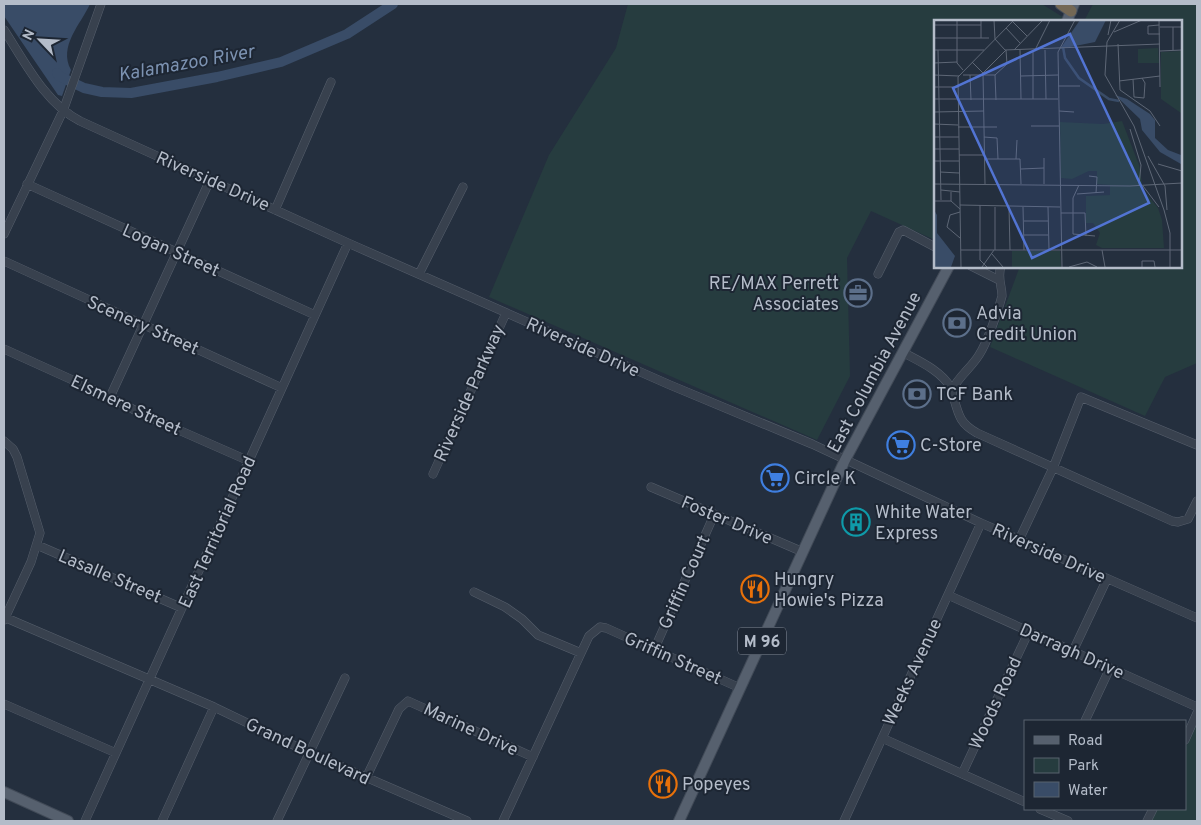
<svg xmlns="http://www.w3.org/2000/svg" width="1201" height="825" font-family="Overpass,sans-serif">
  <style>
    .green { fill: #263c3f }
    .water { fill: #394c67 }
    .lines { fill: none; stroke-linecap: round; stroke-linejoin: round }
    .river { stroke: #394c67; stroke-width: 10 }
    .minor-casing { stroke: #565f6c; stroke-width: 9 }
    .major-casing { stroke: #414a57; stroke-width: 12 }
    .highway-casing { stroke: #434c59; stroke-width: 13 }
    .minor { stroke: #38414e; stroke-width: 8 }
    .major { stroke: #56606e; stroke-width: 10 }
    .highway { stroke: #746855; stroke-width: 11 }
    .labels { text-anchor: middle; stroke-width: 4; stroke-linejoin: round; paint-order: stroke }
    .shield { fill: #1d2633; stroke: #878f9c; stroke-width: 1 }
    .shield-label { font-size: 16px; font-weight: bold; fill: #b4bcc9 }
    .street-label { font-size: 18px; fill: #b4bcc9; stroke: #1d2633 }
    .poi-label { font-size: 18px; fill: #b4bcc9; stroke: #1d2633; text-anchor: start }
    .water-label { font-size: 19px; font-style: italic; fill: #7c92b1; stroke: #1d2633 }
    .inset-river { fill: none; stroke: #394c67; stroke-width: 2.5 }
    .inset-road { fill: none; stroke: #5e6776; stroke-width: 1 }
    .view { fill: #5274d3; fill-opacity: 0.15; stroke: #5274d3; stroke-width: 2.5 }
    .inset-edge { fill: none; stroke: #b4bcc9; stroke-width: 2.5 }
  </style>
  <rect width="100%" height="100%" fill="#242f3e"/>
  <path class="green" d="M628 4H1042L1069 21H935V240L871 211 847 258 850 376 817 440 489 297 549 155 616 48Z
    M1093 4H1197V363L1165 377 1145 416 990 347 1020 266H1180V21H1084Z
    M1197 722V821H1151L1157 809H1185V749Z"/>
  <path class="water" d="M4 4H90C81 24 58 46 71 70L62 96 58 95 4 16Z"/>
  <g class="lines">
    <path class="river" d="M57 73 59 76 84 88 102 92 131 93 217 77 281 62 347 34 393 4"/>
    <g class="minor-casing">
      <path id="minor" d="M4 30C25 62 45 103 80 121L348 243 670 385 812 444 981 523 1197 618
        M27 184 315 315
        M275 210 331 82
        M4 234 63 111 101 4
        M4 261 282 388
        M971 266 999 280
        M419 274 463 187
        M878 274 899 232 903 230 935 247
        M4 349 110 397 140 413 249 461
        M904 353C921 362 941 371 951 388 953 391 952 396 954 399 959 417 961 424 977 433L1172 521 1178 522 1188 519 1197 501
        M952 390C959 376 971 368 979 355 987 343 998 311 1002 296 1002 285 997 278 1001 266
        M110 397 210 180
        M4 441 13 449 17 457 40 533 31 562 4 620
        M433 474 506 313
        M651 487 803 552
        M1019 540 1053 468 1081 397 1197 445
        M37 545 182 608
        M474 592 505 607 522 619 538 635 581 653
        M948 595 1197 707
        M4 617 214 707 310 753 467 821
        M654 650 714 515
        M1073 651 1107 579
        M4 704 116 753
        M1085 721 1110 668
        M882 738 1025 802
        M1185 740 1197 713
        M962 774 1029 631
        M366 778 399 709 408 701 533 757
        M1040 809 1068 821
        M85 821 348 243
        M162 821 214 707
        M277 821 345 678
        M503 821 581 653 589 636 600 627 606 628 740 688
        M844 821 981 523
        M1147 821 1153 809"/>
    </g>
    <g class="major-casing">
      <path id="major" d="M1067 21 1074 4
        M4 792 68 821
        M679 821 845 460 949 266"/>
    </g>
    <g class="highway-casing">
      <path id="highway" d="M1061 4 1071 11"/>
    </g>
    <use href="#minor" class="minor"/>
    <use href="#major" class="major"/>
    <use href="#highway" class="highway"/>
  </g>
  <defs>
    <g id="office-ring" transform="scale(1.4375)"><circle r="9.5" fill="#1d2633" stroke="#5c6f8a" stroke-width="1.5"/><path d="M-6-3h4V-5.5h4V-3h4V5H-6ZM-1-4.5V-3h2v-1.5ZM-6 0V1H6V0Z" fill="#5c6f8a"/></g>
    <g id="bank-ring" transform="scale(1.4375)"><circle r="9.5" fill="#1d2633" stroke="#5c6f8a" stroke-width="1.5"/><path d="M-6-4H6V4H-6ZM0-2.3a2.3 2.3 0 1 0 0 4.6a2.3 2.3 0 1 0 0-4.6Z" fill="#5c6f8a"/></g>
    <g id="supermarket-ring" transform="scale(1.4375)"><circle r="9.5" fill="#1d2633" stroke="#3f7fe0" stroke-width="1.5"/><path d="M-6-5.5h2.5l.6 2H6L4.5 2H-2.5L-4.4-4H-6ZM-1.5 3.2a1.3 1.3 0 1 0 .1 0ZM3 3.2a1.3 1.3 0 1 0 .1 0Z" fill="#3f7fe0"/></g>
    <g id="building-ring" transform="scale(1.4375)"><circle r="9.5" fill="#1d2633" stroke="#0f9aa8" stroke-width="1.5"/><path d="M-4-6H4V6H1V3H-1V6H-4ZM-2.5-4.3h1.7v1.8h-1.7ZM.8-4.3h1.7v1.8H.8ZM-2.5-1h1.7V.8h-1.7ZM.8-1h1.7V.8H.8Z" fill="#0f9aa8"/></g>
    <g id="restaurant-ring" transform="scale(1.4375)"><circle r="9.5" fill="#1d2633" stroke="#e8710a" stroke-width="1.5"/><path d="M-5-6h1v4h1v-4h1v4h1v-4h1v5L-1.5 .5V6h-2V.5L-5-1ZM5-6V6H3V1.5H1.5Q1.5-4 5-6Z" fill="#e8710a"/></g>
  </defs>
  <g fill-rule="evenodd">
    <use href="#office-ring" x="858" y="293"/>
    <use href="#bank-ring" x="957" y="323"/>
    <use href="#bank-ring" x="917" y="394"/>
    <use href="#supermarket-ring" x="901" y="445"/>
    <use href="#supermarket-ring" x="775" y="478"/>
    <use href="#building-ring" x="856" y="522"/>
    <use href="#restaurant-ring" x="755" y="589"/>
    <use href="#restaurant-ring" x="663" y="784"/>
  </g>
  <g class="labels">
    <rect class="shield" x="738" y="627.5" width="48" height="27" rx="4"/>
    <g class="shield-label">
      <text x="762" y="647">M 96</text>
    </g>
    <g class="street-label">
      <text transform="translate(213 181) rotate(24)" y="6">Riverside Drive</text>
      <text transform="translate(171 250) rotate(24)" y="6">Logan Street</text>
      <text transform="translate(143 325) rotate(24)" y="6">Scenery Street</text>
      <text transform="translate(583 347) rotate(24)" y="6">Riverside Drive</text>
      <text transform="translate(874 372) rotate(-62)" y="6">East Columbia Avenue</text>
      <text transform="translate(469 393) rotate(-66)" y="6">Riverside Parkway</text>
      <text transform="translate(126 405) rotate(25)" y="6">Elsmere Street</text>
      <text transform="translate(727 520) rotate(23)" y="6">Foster Drive</text>
      <text transform="translate(217 532) rotate(-66)" y="6">East Territorial Road</text>
      <text transform="translate(1049 553) rotate(24)" y="6">Riverside Drive</text>
      <text transform="translate(110 576) rotate(23)" y="6">Lasalle Street</text>
      <text transform="translate(684 582) rotate(-66)" y="6">Griffin Court</text>
      <text transform="translate(1072 651) rotate(24)" y="6">Darragh Drive</text>
      <text transform="translate(673 658) rotate(24)" y="6">Griffin Street</text>
      <text transform="translate(912 672) rotate(-65)" y="6">Weeks Avenue</text>
      <text transform="translate(995 703) rotate(-65)" y="6">Woods Road</text>
      <text transform="translate(471 729) rotate(25)" y="6">Marine Drive</text>
      <text transform="translate(308 751) rotate(25)" y="6">Grand Boulevard</text>
    </g>
    <g class="poi-label">
      <text x="839" y="289" text-anchor="end">RE/MAX Perrett<tspan x="839" dy="21">Associates</tspan></text>
      <text x="976" y="319">Advia<tspan x="976" dy="21">Credit Union</tspan></text>
      <text x="936" y="400">TCF Bank</text>
      <text x="920" y="451">C-Store</text>
      <text x="794" y="484">Circle K</text>
      <text x="875" y="518">White Water<tspan x="875" dy="21">Express</tspan></text>
      <text x="774" y="585">Hungry<tspan x="774" dy="21">Howie's Pizza</tspan></text>
      <text x="682" y="790">Popeyes</text>
    </g>
    <g class="water-label">
      <text transform="translate(186 62) rotate(-10)" y="7">Kalamazoo River</text>
    </g>
  </g>
  <g transform="translate(934 20)">
    <rect width="248" height="248" fill="#242f3e"/>
    <path d="M224 28 225 43H204V29ZM247 31V93L227 79V32ZM188 101 205 145 209 169 224 188 228 200 230 228H168L162 225 166 213 159 203H152V176L176 175V165L163 164V151H155L138 159 127 158 126 102 169 104ZM78 231H126L127 247H78Z" fill="#263c3f"/>
    <path d="M146 0H172L161 22 126 29ZM181 75 193 79 216 94 221 100V118L234 130 247 135V144L226 132 208 110 206 99ZM0 190 3 195V213L21 236 17 247H0Z" fill="#394c67"/>
    <path class="inset-river" d="M129 27 131 38 145 58 175 79 185 81"/>
    <path class="inset-road" d="M23 0V43L29 50M47 0V18M60 0 61 19 71 30 226 24M186 0 173 22 171 55 200 106 230 190 236 213V247M225 0 226 67M79 2 93 16M0 5H47M225 5 214 6V14H226M226 7H248M239 7V30M72 8 86 23M180 12 208 0M174 15 177 0M0 18H55M184 24 186 70 216 91 226 106M0 30H50M4 30 7 180M80 30 109 0M86 30 87 79M99 30V79M101 30 116 0M111 30 112 79M226 31 248 30M38 42 49 53M0 43 23 42M0 55 25 56M29 55H61M36 55 37 80M61 55 73 44 72 30M61 55 62 80M87 56 124 55M199 59 200 77 210 78 211 63 208 58M185 61 226 56M124 66H146M0 67H24M0 79H124M125 91 140 92M0 92 50 91M0 104 24 105M97 106H125M24 107H63M196 109 207 145 205 166M0 117H25M50 117 63 118 64 139M0 129H25M25 135H50M214 136 231 166 233 190M110 138V164M50 139H86L87 164M82 139 83 120M0 141H25M224 144 248 151M87 149 110 148M6 152 25 153M155 156 163 157 162 173M0 164 196 166 248 163M51 164 49 53 72 30M145 165 139 178V214L161 216M209 166 225 187M7 170 26 172M17 172V181L26 189M143 174 170 172M0 181H17M26 185 126 187M46 185V240L53 247M61 187V230M75 187 76 230M89 187 90 230M114 187 115 230M26 192 16 195 13 207 26 218M127 193H151L152 216M90 201H114M90 215H114M27 230H248M168 230 171 247M58 234 69 247M27 247 24 57 80 0M48 247 60 230M128 247 124 32 141 0M135 247 153 242 163 247M208 247V241H220L221 247"/>
    <path class="view" d="M136 14 215 183 98 238 19 68Z"/>
    <rect width="248" height="248" class="inset-edge"/>
  </g>
  <rect width="1201" height="825" fill="none" stroke="#b4bcc9" stroke-width="10"/>
  <rect x="1024" y="720" width="162" height="90" fill="#1d2633" stroke="#59626f"/>
  <rect x="1034" y="736" width="25" height="8" fill="#56606e" stroke="#59626f"/>
  <text x="1068" y="745" font-size="15" fill="#b4bcc9">Road</text>
  <rect x="1034" y="758" width="25" height="15" fill="#263c3f" stroke="#59626f"/>
  <text x="1068" y="770" font-size="15" fill="#b4bcc9">Park</text>
  <rect x="1034" y="782" width="25" height="15" fill="#394c67" stroke="#59626f"/>
  <text x="1068" y="795" font-size="15" fill="#b4bcc9">Water</text>
  <g transform="translate(40 40) rotate(295)" stroke="#1d2633" stroke-width="4" paint-order="stroke">
  <path d="M0-4L9 19L0 12L-9 19Z" fill="#b4bcc9"/>
  <text y="-8" font-size="14" font-weight="bold" text-anchor="middle" fill="#b4bcc9">N</text>
  </g>
</svg>
